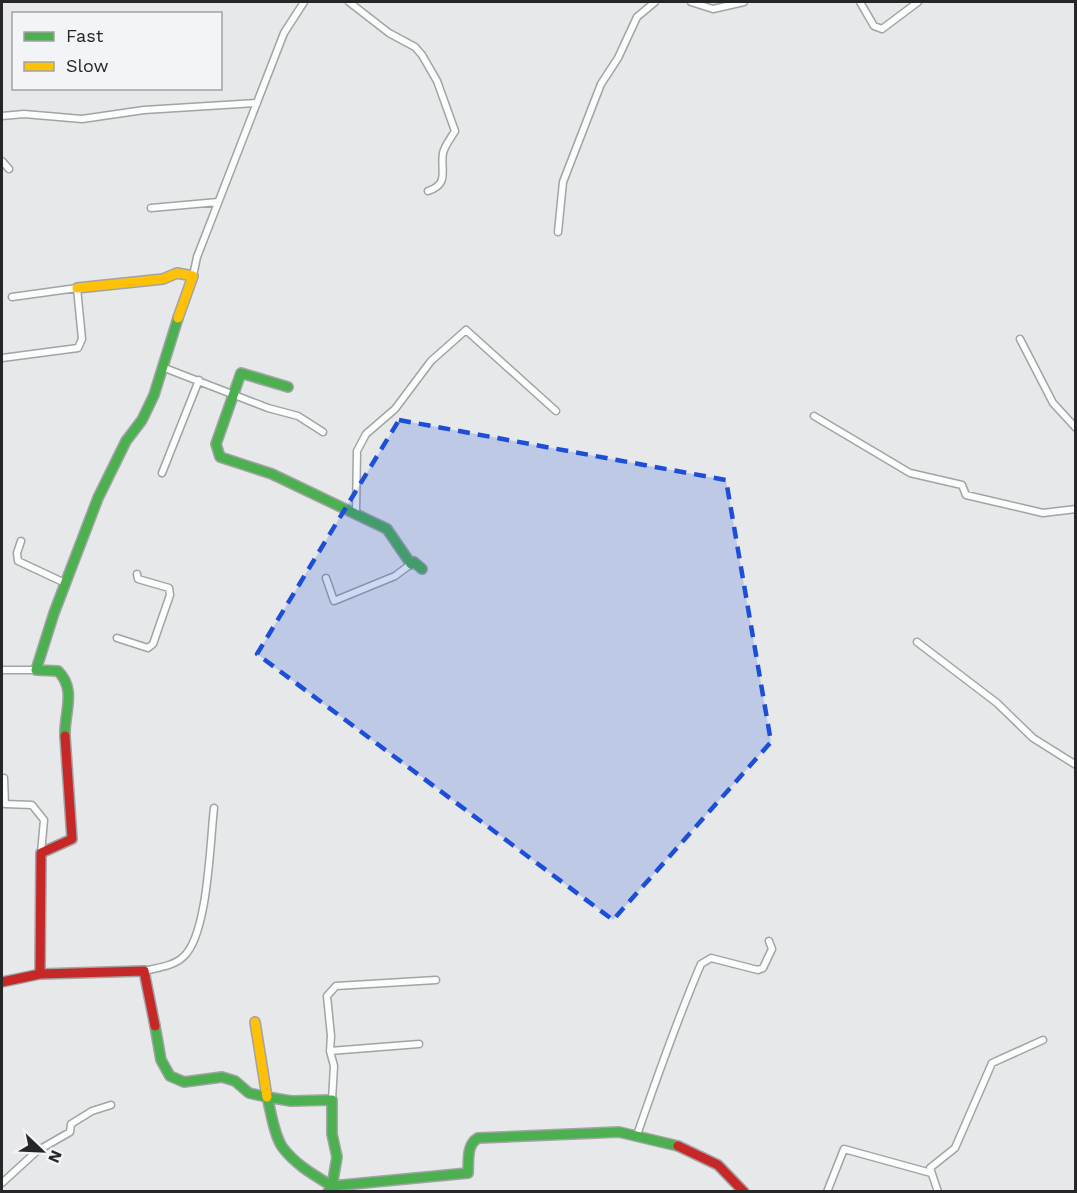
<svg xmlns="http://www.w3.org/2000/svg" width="1077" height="1193" font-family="'Work Sans',sans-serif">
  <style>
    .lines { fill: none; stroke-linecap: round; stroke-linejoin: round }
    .street-casing { stroke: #a2a3a4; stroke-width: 9 }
    .fast-casing { stroke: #a2a3a4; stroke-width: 12 }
    .slow-casing { stroke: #a2a3a4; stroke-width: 12 }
    .jam-casing { stroke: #a2a3a4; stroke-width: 12 }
    .street { stroke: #fbfcfc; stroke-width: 6 }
    .fast { stroke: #4caf50; stroke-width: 9 }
    .slow { stroke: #ffc107; stroke-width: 9 }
    .jam { stroke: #c62828; stroke-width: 9 }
    .marked { fill: #1d4ed8; fill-opacity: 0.2; stroke: #1d4ed8; stroke-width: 4.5; stroke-dasharray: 12 8; stroke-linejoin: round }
  </style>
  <rect width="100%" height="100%" fill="#e6e8ea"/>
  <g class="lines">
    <g class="street-casing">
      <path id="street" d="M349 2 389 33 415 47 422 55 437 81 455 131C451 138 445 145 443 153 440 170 450 184 428 191
        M691 2 713 9 744 2
        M860 2 874 26 882 29 918 2
        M2 116 24 114 82 119 144 110 257 103
        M2 161 9 169
        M151 208 218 202
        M558 232 563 182 601 84 618 58 637 17 655 2
        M193 276 197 257 284 33 304 2
        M1020 339 1053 403 1076 428
        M2 358 78 348 82 339 77 288 12 297
        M162 367 268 408 298 416 323 432
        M814 416 910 473 962 485 966 495 1043 513 1076 509
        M162 473 199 380
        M356 512 357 451 366 434 395 409 431 361 466 330 556 411
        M21 541 17 553 18 561 65 583
        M326 578 334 601 395 576 411 564
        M117 638 148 648 153 644 170 595 169 588 138 579 137 574
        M917 642 997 703 1033 738 1076 765
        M2 670H36
        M4 778 5 804 32 805 44 820 41 853
        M144 971C156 968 174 966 183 957 208 936 210 842 214 808
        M330 1051 419 1044
        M332 1100 334 1066 330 1051 331 1036 327 996 336 986 436 980
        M637 1135C657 1077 677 1020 701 964L711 958 758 970 763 968 772 949 769 941
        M2 1183 37 1151 70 1132 71 1124 92 1111 111 1105
        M827 1192 844 1149 931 1173
        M938 1192 930 1168 955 1148 992 1063 1043 1040"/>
    </g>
    <g class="fast-casing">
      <path id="fast" d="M288 387 241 373 216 444 220 457 272 474 387 529 411 564 414 562 422 569
        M65 736C64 712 77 690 58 671L36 670 54 613 98 498 126 441 142 420 154 395 178 318
        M155 1026 161 1060 170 1076 184 1082 222 1077 235 1081 249 1093 267 1097C271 1111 274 1136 283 1148 296 1165 314 1175 332 1186L337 1157 332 1134V1100L291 1101 267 1097
        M328 1192 332 1186 468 1173C469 1161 466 1145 478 1138L619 1132 678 1146"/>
    </g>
    <g class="slow-casing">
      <path id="slow" d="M77 288 163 279 177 273 193 276 178 318
        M255 1022 267 1097"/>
    </g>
    <g class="jam-casing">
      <path id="jam" d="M40 974 41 853 72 839 65 736
        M2 982 40 974 144 971 155 1026
        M678 1146 718 1165 744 1192"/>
    </g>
    <use href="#street" class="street"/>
    <use href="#fast" class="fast"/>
    <use href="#slow" class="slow"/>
    <use href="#jam" class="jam"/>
  </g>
  <path class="marked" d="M399 420 726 480 771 742 613 920 257 654Z"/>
  <rect width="1077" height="1193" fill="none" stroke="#262628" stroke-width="6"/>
  <rect x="12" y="12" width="210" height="78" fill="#f2f4f8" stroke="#a0a2a5" stroke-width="1.5"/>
  <rect x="24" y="32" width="30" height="9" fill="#4caf50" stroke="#a0a2a5" stroke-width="1.5"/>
  <text x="66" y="42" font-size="18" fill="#262628">Fast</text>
  <rect x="24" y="62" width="30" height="9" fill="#ffc107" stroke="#a0a2a5" stroke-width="1.5"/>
  <text x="66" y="72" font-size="18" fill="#262628">Slow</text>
  <g transform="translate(42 1151) rotate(113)" stroke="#f2f4f8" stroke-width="4.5" paint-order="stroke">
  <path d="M0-4.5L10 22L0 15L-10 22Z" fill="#262628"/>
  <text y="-9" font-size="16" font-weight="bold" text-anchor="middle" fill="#262628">N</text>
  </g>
</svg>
